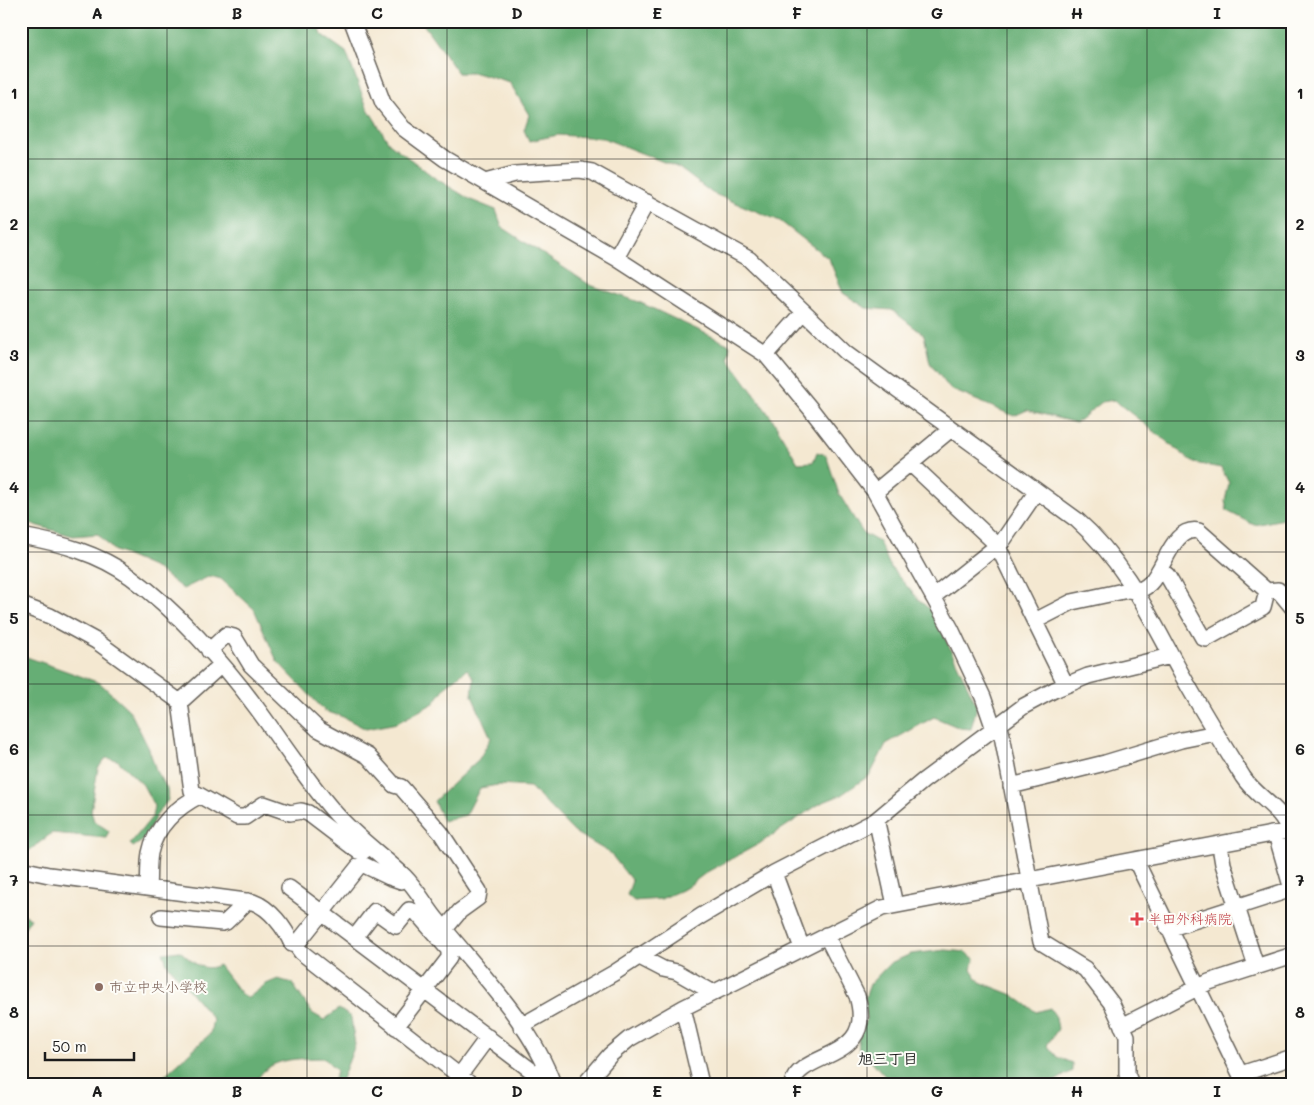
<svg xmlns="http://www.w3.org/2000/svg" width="1314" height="1105" font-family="Mali,'Klee One',sans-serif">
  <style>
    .forest { fill: #66ae74; stroke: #416548 }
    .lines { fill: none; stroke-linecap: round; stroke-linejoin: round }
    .minor-casing { stroke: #68635b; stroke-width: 18 }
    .minor { stroke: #fff; stroke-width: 15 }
    .grid { fill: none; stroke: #1c1c1c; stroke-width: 1; stroke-opacity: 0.55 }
    .health-dot { fill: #e0444e; stroke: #fdfcf7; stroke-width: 2 }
    .education-dot { fill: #8d6e63; stroke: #fdfcf7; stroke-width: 2 }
    .labels { text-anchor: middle; stroke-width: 4; stroke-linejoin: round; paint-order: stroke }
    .health-label { font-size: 14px; fill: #be3a42; stroke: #fdfcf7; text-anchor: start }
    .education-label { font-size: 14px; fill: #785e54; stroke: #fdfcf7; text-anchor: start }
    .neighbourhood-label { font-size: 15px; font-weight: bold; fill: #1c1c1c; stroke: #fdfcf7 }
    .neatline { fill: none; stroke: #1c1c1c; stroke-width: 2 }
    .grid-label { font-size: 16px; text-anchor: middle; font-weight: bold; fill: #1c1c1c }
  </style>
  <rect width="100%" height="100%" fill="#fdfcf7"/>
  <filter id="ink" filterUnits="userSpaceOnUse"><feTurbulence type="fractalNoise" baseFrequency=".02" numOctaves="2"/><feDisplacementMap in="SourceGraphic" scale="10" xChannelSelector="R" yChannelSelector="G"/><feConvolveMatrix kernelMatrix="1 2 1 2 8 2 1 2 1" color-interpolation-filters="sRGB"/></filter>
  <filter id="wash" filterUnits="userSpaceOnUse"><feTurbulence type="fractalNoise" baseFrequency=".0096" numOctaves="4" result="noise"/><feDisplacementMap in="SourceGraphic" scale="20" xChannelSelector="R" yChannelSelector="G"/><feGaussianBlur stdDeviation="1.12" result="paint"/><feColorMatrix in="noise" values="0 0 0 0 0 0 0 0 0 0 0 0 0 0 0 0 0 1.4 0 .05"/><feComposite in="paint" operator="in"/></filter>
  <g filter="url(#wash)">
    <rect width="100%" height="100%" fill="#f4e8d1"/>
    <path class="forest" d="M21 21H317L322 35 346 52 367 107 389 143 435 178 471 200 496 210 502 227 590 285 639 302 730 345 728 358 773 420 798 463 813 462 817 452 826 455 839 494 863 533 879 542 891 568 919 600 933 612 977 706 971 729 960 728 934 717 886 744 870 775 841 795 821 803 759 844 707 872 686 888 661 899 634 901 627 895 632 881 610 853 574 832 530 787 498 785 480 788 466 815 443 821 434 801 479 759 491 738 472 696 474 678 467 669 446 686 434 703 397 723 366 729 343 717 325 711 277 661 254 609 221 579 210 576 183 589 157 569 113 550 98 534 73 536 21 521Z
      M421 21H1293V517L1254 525 1227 511 1225 501 1229 483 1221 468 1194 463 1114 400 1102 402 1076 423 1027 410 1014 416 950 389 930 363 924 335 892 310 866 308 843 293 829 259 780 221 712 193 679 168 603 138 558 135 529 141 524 130 529 115 510 83 476 73H458Z
      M21 655 100 683 130 711 149 749 157 773 167 788 168 800 156 816 144 840 133 847 130 844 152 817 154 806 143 785 117 760 106 758 98 768 91 811 94 821 109 831 106 838 52 833 26 853H21Z
      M21 913 31 918 21 933Z
      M946 950 965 952 975 959 971 969 980 982 1013 995 1036 1012 1050 1008 1056 1017 1058 1029 1047 1045 1057 1057 1072 1063V1071L1050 1084H892L867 1056 859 1051 858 1039 866 1019 865 998 870 984 890 963 911 954Z
      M180 951C192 961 202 973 219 965L241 994 248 998 266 984 278 979 292 983 312 1013 324 1020 339 1009 351 1017 355 1045 340 1084H332L337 1071 324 1058C299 1059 267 1056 255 1084H155L210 1034 213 1019 167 964 163 953Z"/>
  </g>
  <g filter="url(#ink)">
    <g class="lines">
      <g class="minor-casing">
        <path id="minor" d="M352 21 383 103 403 128 445 159 616 258 766 355 810 408 875 492 951 629 983 697 994 729
          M485 182 515 174 580 170 592 172 749 259 846 352 1077 520C1126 563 1150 617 1181 673 1200 708 1222 743 1243 777 1256 797 1282 808 1289 831
          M616 258 647 202
          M766 355 804 312
          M911 464 993 541 1000 551 1066 685
          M875 492 951 429
          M21 536C60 543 98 553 131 577 176 610 222 661 256 707 282 742 306 780 336 814 357 838 382 855 405 877 418 890 426 907 438 921 477 970 532 1024 553 1084
          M1159 570 1167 575 1203 638 1206 639 1263 607 1267 591 1278 590 1293 608
          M933 597 1002 542 1037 491
          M21 605 50 616 96 641 180 702 221 665
          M1035 621 1072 602 1128 590C1165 599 1163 524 1199 531L1267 591
          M209 651 226 635 234 637 251 665 318 729 368 756 394 785 401 787 441 833 479 891 478 898 460 911 445 929
          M180 702 192 791 237 817H245L264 804 290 813 301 811 308 813 358 851H364L368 847
          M1000 725 1041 942 1085 969 1112 1004 1127 1036V1074L1131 1084
          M1011 786 1105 763 1181 740 1216 733
          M875 821 877 823 895 905
          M1276 834 1293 893
          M1220 846 1223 864 1256 966
          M1136 861 1245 1084
          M21 869 49 875 253 902C270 908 285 928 292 944L296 945
          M774 873 802 948
          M406 878 401 881 389 877 364 865 359 866 296 945 301 952 470 1084
          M148 888C149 877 148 864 150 853 155 827 177 807 199 796
          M289 888 544 1080 553 1084
          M161 917 222 923 226 922 248 901
          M1168 929 1292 889
          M355 937 375 911 396 926 409 910 416 912 449 950V958L396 1027
          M638 956 663 969 677 972 712 992
          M683 1008 701 1084
          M521 1026 614 973 701 916 774 873 875 821 923 781 1024 706 1054 690 1088 676 1171 656
          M1122 1026 1209 982 1293 955
          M1241 1074 1293 1057
          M454 1083 488 1037
          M585 1084 610 1055 629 1039 683 1008 882 908 1293 830
          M792 1084C800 1050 877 1062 857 996L826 935"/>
      </g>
      <use href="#minor" class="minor"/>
    </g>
  </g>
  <path class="grid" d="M167 21V1084M307 21V1084M447 21V1084M587 21V1084M727 21V1084M867 21V1084M1007 21V1084M1147 21V1084M21 159H1293M21 290H1293M21 421H1293M21 552H1293M21 684H1293M21 815H1293M21 946H1293"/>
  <path class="health-dot" d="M1134.5 911.5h5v5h5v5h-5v5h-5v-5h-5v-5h5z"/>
  <circle class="education-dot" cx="99" cy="987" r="5"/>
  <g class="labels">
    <g class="health-label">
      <text x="1148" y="924">半田外科病院</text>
    </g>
    <g class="education-label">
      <text x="109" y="992">市立中央小学校</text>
    </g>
    <g class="neighbourhood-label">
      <text x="888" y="1064">旭三丁目</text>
    </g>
  </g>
  <rect width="1314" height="1105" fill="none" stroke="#fdfcf7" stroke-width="55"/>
  <path d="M45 1052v8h89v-8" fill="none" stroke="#1c1c1c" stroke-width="2.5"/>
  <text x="52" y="1052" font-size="15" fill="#1c1c1c" stroke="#fdfcf7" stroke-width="4" paint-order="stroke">50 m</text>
  <rect x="28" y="28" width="1258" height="1050" class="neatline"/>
  <g class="grid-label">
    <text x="97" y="19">A</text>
    <text x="237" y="19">B</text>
    <text x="377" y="19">C</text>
    <text x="517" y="19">D</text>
    <text x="657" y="19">E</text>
    <text x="797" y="19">F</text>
    <text x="937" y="19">G</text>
    <text x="1077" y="19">H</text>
    <text x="1217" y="19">I</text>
    <text x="14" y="99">1</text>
    <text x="1300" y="99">1</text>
    <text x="14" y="230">2</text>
    <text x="1300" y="230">2</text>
    <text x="14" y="361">3</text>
    <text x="1300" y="361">3</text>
    <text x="14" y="493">4</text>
    <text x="1300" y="493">4</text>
    <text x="14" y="624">5</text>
    <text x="1300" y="624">5</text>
    <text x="14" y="755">6</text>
    <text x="1300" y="755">6</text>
    <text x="14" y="886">7</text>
    <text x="1300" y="886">7</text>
    <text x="14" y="1018">8</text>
    <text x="1300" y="1018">8</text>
    <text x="97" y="1097">A</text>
    <text x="237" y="1097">B</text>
    <text x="377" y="1097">C</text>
    <text x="517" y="1097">D</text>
    <text x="657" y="1097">E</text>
    <text x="797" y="1097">F</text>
    <text x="937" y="1097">G</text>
    <text x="1077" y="1097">H</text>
    <text x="1217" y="1097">I</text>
  </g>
</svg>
